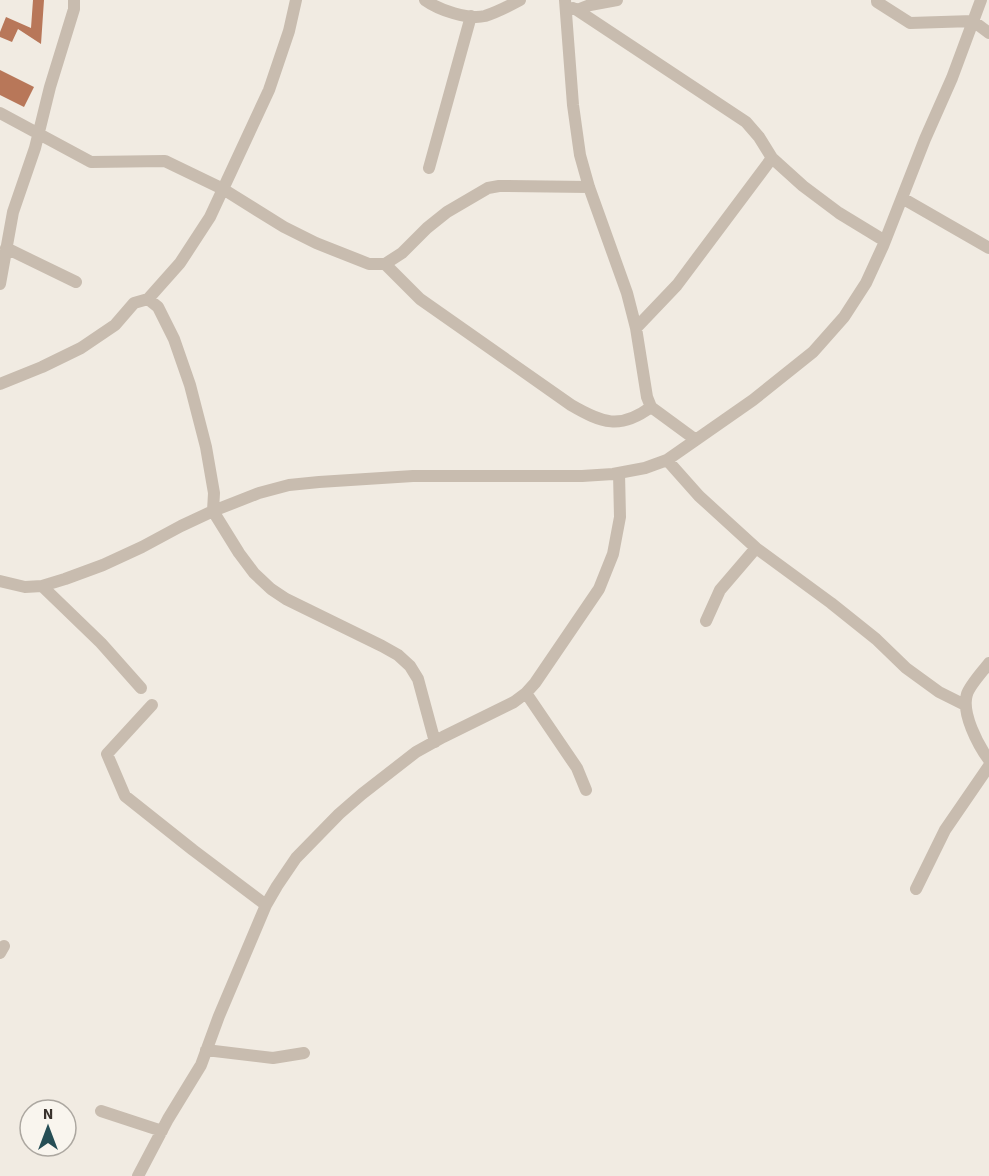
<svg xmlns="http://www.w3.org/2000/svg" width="989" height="1176" font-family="'Source Sans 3',sans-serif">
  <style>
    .building { fill: #b87759 }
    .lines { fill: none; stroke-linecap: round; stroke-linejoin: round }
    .minor { stroke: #c8bcaf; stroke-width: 12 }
  </style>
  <rect width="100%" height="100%" fill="#f1ebe2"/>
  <path class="building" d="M33 0H44L41 44 18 29 12 42 0 37V32L6 17 31 28Z
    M0 70 34 87 24 107 0 95Z"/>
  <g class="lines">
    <path class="minor" d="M425 0C439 10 468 20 485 16 497 12 509 6 520 0
      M565 0 573 105 580 155 589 187 627 293 636 328 647 397 651 407 696 440
      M877 0V2L910 23 973 21 989 33
      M573 8 577 10 590 5 617 0
      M577 10 746 122 759 137 772 158 803 186 839 213 885 241
      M0 113 91 162 165 161 223 189 284 227 316 243 369 264H385L402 253 427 228 447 212 488 188 499 186 589 187
      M429 168 471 16
      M902 198 989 248
      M6 248 76 282
      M385 264 420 299 571 405C602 423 620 430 651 407
      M0 284 13 212 35 148 50 87 74 9V0
      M148 299 180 263 210 217 269 90 289 31 296 0
      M636 328 677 285 772 158
      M0 384 42 367 81 348 115 325 134 303 148 299 158 307 174 339 190 385 206 447 214 493 213 511 239 553 254 573 271 589 286 599 382 646 398 655 410 666 418 679 435 742
      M667 460 699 496 756 548 831 603 876 639 906 668 939 692 965 705
      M0 581 25 587 42 586 65 579 103 565 142 547 181 526 213 511 259 493 289 485 319 482 413 476H582L613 474 645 468 667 460 753 400 813 352 844 317 866 283 883 246 925 139 952 78 981 0
      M42 586 101 643 141 688
      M706 621 720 590 756 548
      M989 663C983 671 970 685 967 694 961 713 978 745 989 760
      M526 693 577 768 586 790
      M152 705 107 754 125 796 193 850 266 905
      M916 889 945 830 989 766
      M0 953 4 946
      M206 1050 273 1058 304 1053
      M101 1111 162 1131
      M138 1176 168 1119 201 1065 219 1016 266 905 277 886 296 858 339 814 362 794 416 752 443 737 514 702 526 693 535 683 599 589 613 554 620 517 619 473"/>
  </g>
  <g transform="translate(48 1128)"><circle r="28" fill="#f9f5ee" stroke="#aca7a0" stroke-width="1.5"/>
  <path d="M0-4.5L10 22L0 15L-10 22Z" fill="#264e55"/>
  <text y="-9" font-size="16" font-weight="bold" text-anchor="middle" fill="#38312c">N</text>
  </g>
</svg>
